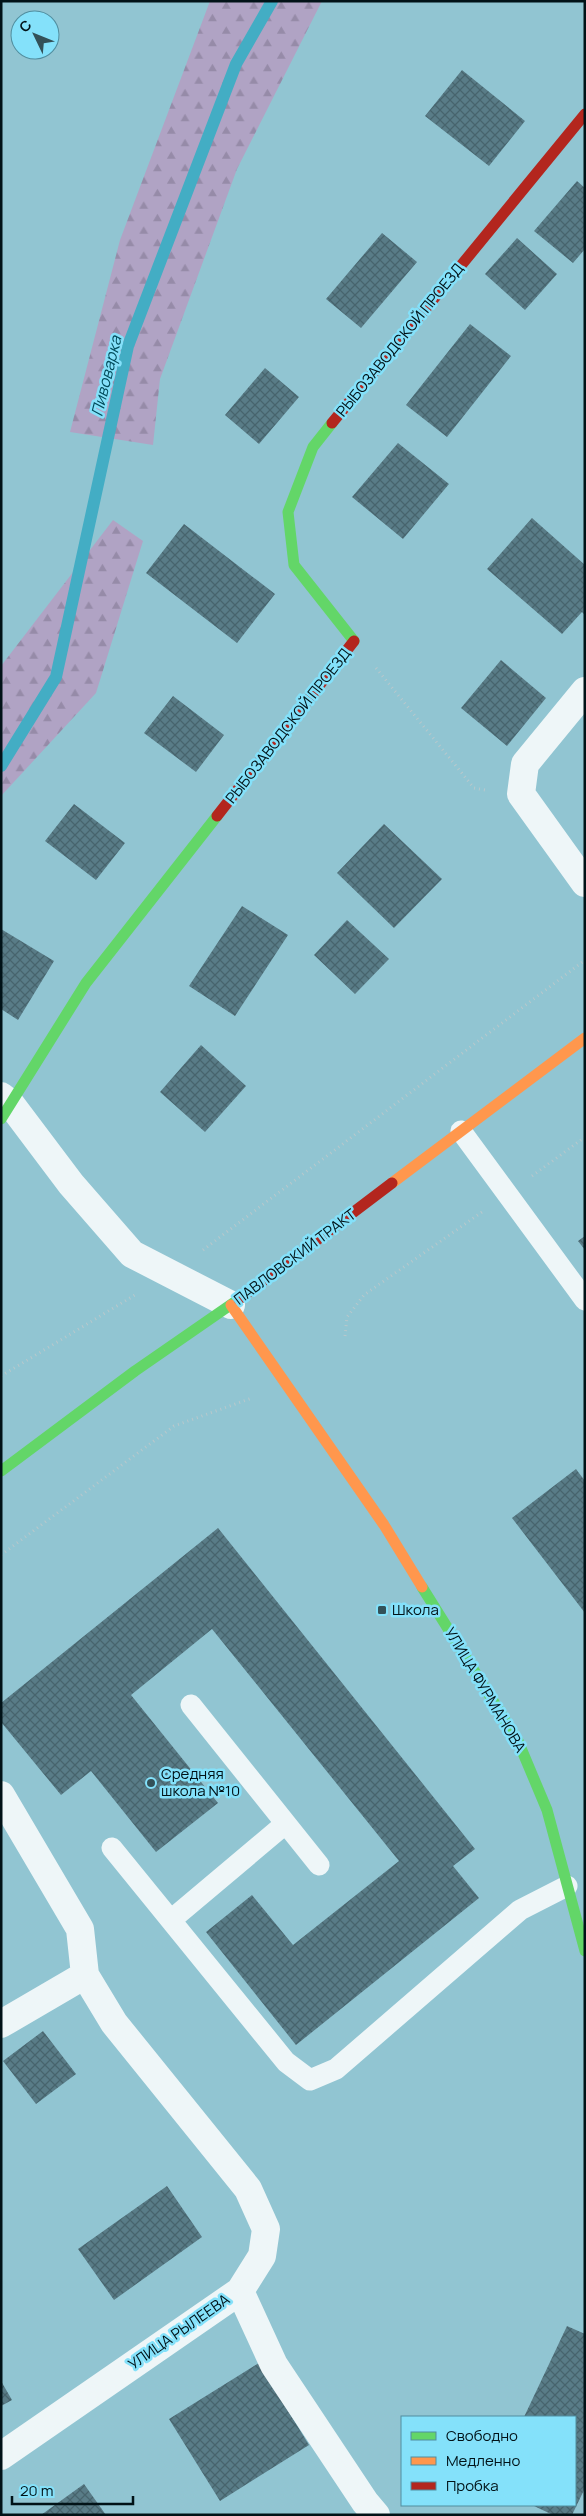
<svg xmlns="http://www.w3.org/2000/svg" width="586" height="2516" font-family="Manrope,sans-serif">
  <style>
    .forest { fill: url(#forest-firs) }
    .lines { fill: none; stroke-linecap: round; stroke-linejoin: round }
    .stream { stroke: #43adc4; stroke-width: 12 }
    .building { fill: url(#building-cross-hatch) }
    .path { stroke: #b8c8cc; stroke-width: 3; stroke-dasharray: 1 4; stroke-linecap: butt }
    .lane { stroke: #eef6f8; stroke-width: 21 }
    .street { stroke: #eef6f8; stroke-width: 28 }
    .fast { stroke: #63d668; stroke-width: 11 }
    .slow { stroke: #ff974d; stroke-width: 11 }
    .jam { stroke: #b3261e; stroke-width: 11 }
    .poi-dot { fill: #335158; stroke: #84e1fa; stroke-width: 2 }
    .labels { text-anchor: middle; stroke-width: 5; stroke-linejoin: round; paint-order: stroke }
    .street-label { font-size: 15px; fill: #011217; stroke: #84e1fa }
    .poi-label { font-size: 15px; fill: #011217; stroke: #84e1fa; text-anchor: start }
    .water-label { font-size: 16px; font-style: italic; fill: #034c5b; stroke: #84e1fa }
  </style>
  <defs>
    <pattern id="forest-firs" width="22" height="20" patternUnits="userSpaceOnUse" patternTransform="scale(1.25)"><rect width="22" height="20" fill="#b0a3c4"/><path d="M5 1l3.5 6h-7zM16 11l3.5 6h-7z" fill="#968ba8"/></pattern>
    <pattern id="building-cross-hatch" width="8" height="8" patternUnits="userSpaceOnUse" patternTransform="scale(1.25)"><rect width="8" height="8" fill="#597c87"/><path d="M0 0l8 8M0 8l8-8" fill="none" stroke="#47646d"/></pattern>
  </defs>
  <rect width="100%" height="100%" fill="#91c5d2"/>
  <path class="forest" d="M210 1H322L237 169 160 379 153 445 70 432 120 240Z
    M113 520 143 541 96 693 1 796V666Z"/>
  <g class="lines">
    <path class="stream" d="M1 766 56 677 128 346 236 64 272 1"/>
  </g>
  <path class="building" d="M462 70 525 121 489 166 425 116Z
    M577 181 585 188V249L573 263 534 231Z
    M382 233 417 262 361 328 326 299Z
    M517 238 557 274 525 310 485 274Z
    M470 324 511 356 447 437 406 405Z
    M265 368 299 397 259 444 225 415Z
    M398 443 449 484 403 539 352 497Z
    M532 518 585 565V615L582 612 562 634 487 569Z
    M184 524 275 594 237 643 146 573Z
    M501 660 546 698 507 746 461 708Z
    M173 696 224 735 196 772 144 733Z
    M74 804 125 843 96 880 45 841Z
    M384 824 442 879 394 928 337 873Z
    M242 906 288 935 235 1016 189 986Z
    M347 920 389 959 355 994 314 955Z
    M1 929 54 961 18 1020 1 1009Z
    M201 1045 246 1086 205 1132 160 1092Z
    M585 1236V1250L578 1241Z
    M576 1469 585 1481V1613L512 1518Z
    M218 1528 475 1849 453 1866 479 1898 296 2045 206 1932 252 1895 293 1945 399 1861 212 1629 131 1695 218 1803 156 1852 91 1771 61 1795 1 1722V1703Z
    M43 2031 76 2074 36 2104 3 2061Z
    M167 2186 202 2237 114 2300 78 2249Z
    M567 2326 585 2334V2488L572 2515H553L532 2505H575V2417H524Z
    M259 2363 309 2445 220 2501 169 2419Z
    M1 2381 12 2400 1 2406Z
    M84 2484 106 2515H41Z"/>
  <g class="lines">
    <path class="path" d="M376 668 474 788 485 790
      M532 1176 585 1137
      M203 1250 585 960
      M345 1336 347 1317 364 1295 482 1212
      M1 1376 135 1295
      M1 1555 174 1426 252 1398"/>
    <path class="lane" d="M461 1131 585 1300
      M191 1705 319 1865
      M112 1848 286 2062 310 2080 336 2069 520 1910 567 1886
      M171 1920 285 1824"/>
    <path class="street" d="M585 691 525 764 521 794 585 883
      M1 1096 10 1103 71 1184 132 1254 231 1305
      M1 1795 80 1929 85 1975 114 2023 248 2189 266 2229 262 2256 240 2291
      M1 2024 85 1975
      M1 2456 240 2291 274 2365 365 2502 376 2515"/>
    <path class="fast" d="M332 423 313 447 288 512 294 565 354 641
      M1 1119 86 983 217 816
      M1 1471 135 1371 239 1299
      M422 1587 518 1741 547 1810 585 1951"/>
    <path class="slow" d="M392 1183 585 1038
      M231 1305 384 1525 422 1587"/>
    <path class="jam" d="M332 423 585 114
      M217 816 354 641
      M239 1299 392 1183"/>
  </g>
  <g class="poi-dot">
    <rect x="377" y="1605" width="10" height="10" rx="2.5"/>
    <circle cx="151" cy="1783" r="5"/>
  </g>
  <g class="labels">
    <g class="street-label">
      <text transform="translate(400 340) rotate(-51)" y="5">РЫБОЗАВОДСКОЙ ПРОЕЗД</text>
      <text transform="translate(288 726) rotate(-52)" y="5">РЫБОЗАВОДСКОЙ ПРОЕЗД</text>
      <text transform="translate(295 1257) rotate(-37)" y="5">ПАВЛОВСКИЙ ТРАКТ</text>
      <text transform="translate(485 1690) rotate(59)" y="5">УЛИЦА ФУРМАНОВА</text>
      <text transform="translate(179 2332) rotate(-35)" y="5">УЛИЦА РЫЛЕЕВА</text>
    </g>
    <g class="poi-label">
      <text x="392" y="1615">Школа</text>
      <text x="161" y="1779">Средняя<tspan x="161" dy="17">школа №10</tspan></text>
    </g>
    <g class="water-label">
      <text transform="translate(106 376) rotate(-76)" y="6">Пивоварка</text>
    </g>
  </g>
  <rect width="586" height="2516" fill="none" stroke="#011217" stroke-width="5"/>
  <rect x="401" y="2416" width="175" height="90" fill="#84e1fa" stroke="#508e9f"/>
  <rect x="411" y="2432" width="25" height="8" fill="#63d668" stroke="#508e9f"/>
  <text x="446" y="2441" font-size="15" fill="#011217">Свободно</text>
  <rect x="411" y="2457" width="25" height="8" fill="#ff974d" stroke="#508e9f"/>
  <text x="446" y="2466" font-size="15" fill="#011217">Медленно</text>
  <rect x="411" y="2482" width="25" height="8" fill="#b3261e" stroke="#508e9f"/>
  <text x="446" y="2491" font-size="15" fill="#011217">Пробка</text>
  <g transform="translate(35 35) rotate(313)"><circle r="24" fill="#84e1fa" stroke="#508e9f"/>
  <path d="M0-4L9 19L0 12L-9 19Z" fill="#335158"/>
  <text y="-8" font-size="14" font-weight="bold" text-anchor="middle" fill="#011217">С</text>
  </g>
  <path d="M12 2496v8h121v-8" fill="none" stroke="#011217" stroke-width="2.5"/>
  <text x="20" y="2496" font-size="15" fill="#011217" stroke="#84e1fa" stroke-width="4" paint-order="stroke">20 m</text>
</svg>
